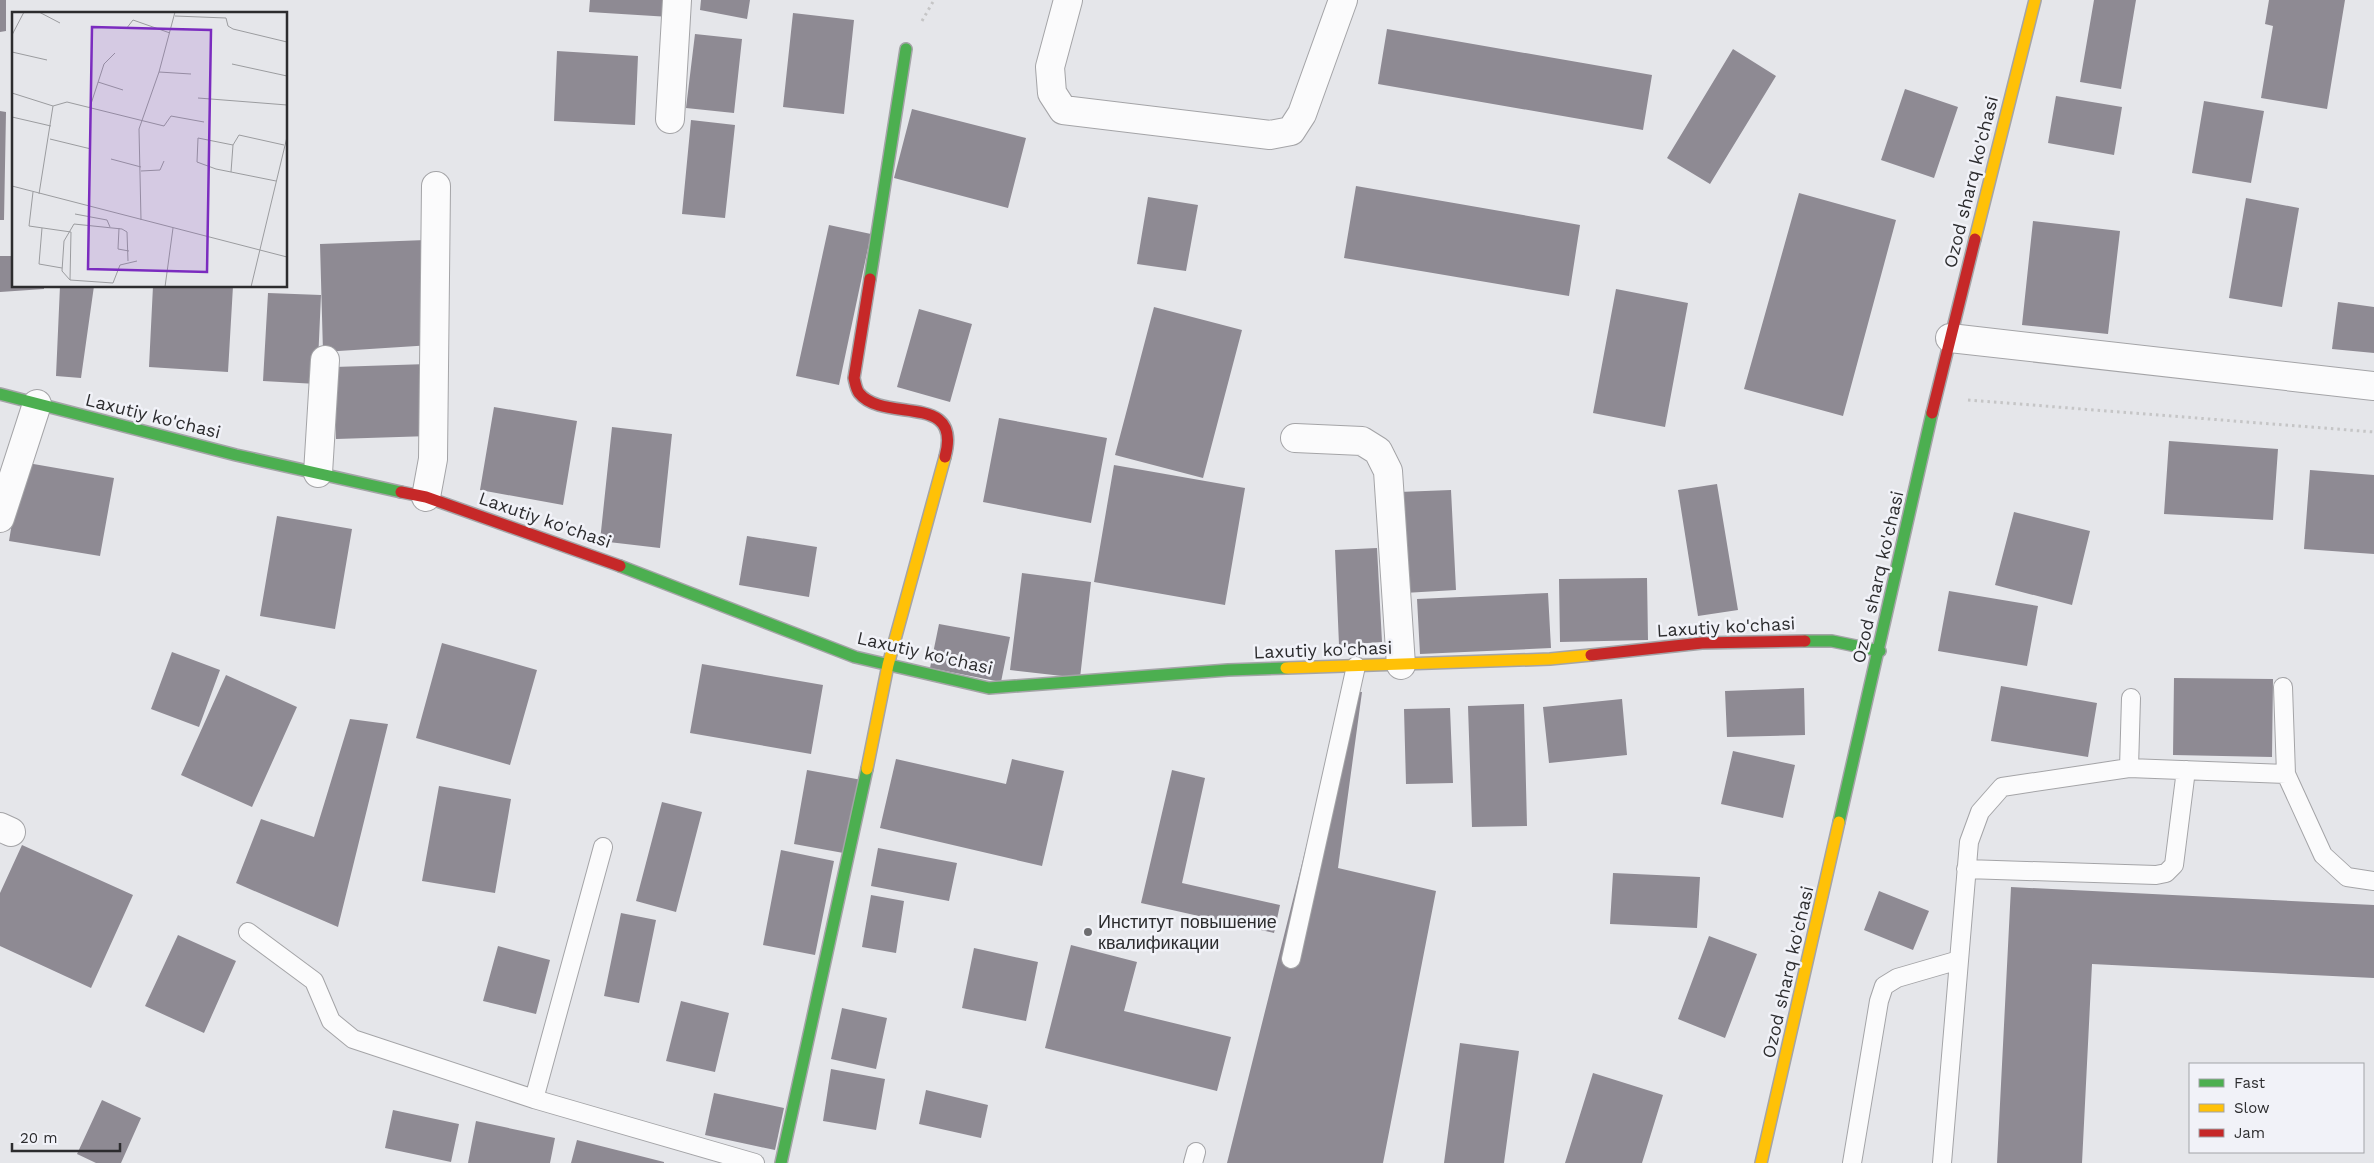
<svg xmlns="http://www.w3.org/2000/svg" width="2374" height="1163" font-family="'Work Sans',sans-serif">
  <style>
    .building { fill: #8e8a93 }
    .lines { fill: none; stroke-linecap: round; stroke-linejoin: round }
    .lane-casing { stroke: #a4a4a7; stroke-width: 20 }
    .street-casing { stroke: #a4a4a7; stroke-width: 30 }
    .fast-casing { stroke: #a4a4a7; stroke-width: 14 }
    .slow-casing { stroke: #a4a4a7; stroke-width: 14 }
    .jam-casing { stroke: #a4a4a7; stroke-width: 14 }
    .path { stroke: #c5c5c6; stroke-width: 3; stroke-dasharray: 2.5 4; stroke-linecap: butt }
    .lane { stroke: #fbfbfc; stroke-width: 18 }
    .street { stroke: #fbfbfc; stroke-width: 28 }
    .fast { stroke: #4caf50; stroke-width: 11 }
    .slow { stroke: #ffc107; stroke-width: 11 }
    .jam { stroke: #c62828; stroke-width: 11 }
    .poi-dot { fill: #6d6d70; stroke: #f1f2f8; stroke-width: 2 }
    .labels { text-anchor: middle; stroke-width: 5; stroke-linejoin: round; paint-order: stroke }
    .street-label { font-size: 18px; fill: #2c2c2e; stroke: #f1f2f8 }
    .poi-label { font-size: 18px; fill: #2c2c2e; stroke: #f1f2f8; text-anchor: start }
    .inset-road { fill: none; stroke: #9b9c9f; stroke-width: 1 }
    .view { fill: #7b2cbf; fill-opacity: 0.15; stroke: #7b2cbf; stroke-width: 2.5 }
    .inset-edge { fill: none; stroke: #2c2c2e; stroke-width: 2.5 }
  </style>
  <rect width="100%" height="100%" fill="#e5e6ea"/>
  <path class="building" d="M0 0H6V31L0 32Z
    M590 0H671L670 17 589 12Z
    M701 0H750L747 19 700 10Z
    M2094 0H2136L2121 89 2080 82Z
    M2269 0H2345L2327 109 2261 98 2273 26 2265 24Z
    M793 13 854 20 844 114 783 107Z
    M1387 29 1652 75 1643 130 1378 84Z
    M695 34 742 39 734 113 686 108Z
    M1733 49 1776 76 1710 184 1667 158Z
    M557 51 638 56 635 125 554 121Z
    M1905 89 1958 107 1934 178 1881 160Z
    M2056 96 2122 107 2114 155 2048 143Z
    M2204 101 2264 111 2251 183 2192 173Z
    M912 109 1026 138 1008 208 894 178Z
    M0 111 6 112 4 220H0Z
    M691 120 735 125 725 218 682 214Z
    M1356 186 1580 225 1569 296 1344 258Z
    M1799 193 1896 220 1843 416 1744 389Z
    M1148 197 1198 205 1186 271 1137 264Z
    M2246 198 2299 208 2282 307 2229 298Z
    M2033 221 2120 231 2108 334 2022 325Z
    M829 225 871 234 839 385 796 376Z
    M426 240 432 345 323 352 320 244Z
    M0 256H14V286H44V289L0 292Z
    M60 286H94L81 378 56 376Z
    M153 286H233L228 372 149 367Z
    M1616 289 1688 303 1665 427 1593 413Z
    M268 293 321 295 317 384 263 381Z
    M2338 302 2374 307V353L2332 349Z
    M1154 307 1242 330 1203 478 1115 455Z
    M919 309 972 324 950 402 897 387Z
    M428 364 430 436 336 439 334 367Z
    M494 407 577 421 563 505 480 490Z
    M999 418 1107 438 1091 523 983 502Z
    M612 427 672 434 660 548 600 541Z
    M2169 441 2278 449 2273 520 2164 514Z
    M22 462 114 478 100 556 9 541Z
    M1114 465 1245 488 1225 605 1094 582Z
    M2310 470 2374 475V554L2304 549Z
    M1717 484 1738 610 1698 616 1678 490Z
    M1451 490 1456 590 1404 593 1399 492Z
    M2014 512 2090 531 2072 605 1995 585Z
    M277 516 352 529 335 629 260 616Z
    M747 536 817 547 809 597 739 585Z
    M1377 548 1382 642 1339 645 1335 550Z
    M1022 573 1091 582 1080 678 1010 670Z
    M1647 578 1648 640 1560 642 1559 579Z
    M1949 591 2038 606 2027 666 1938 651Z
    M1548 593 1551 648 1420 654 1417 599Z
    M939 624 1010 637 1001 682 930 668Z
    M442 643 537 670 510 765 416 738Z
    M172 652 220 670 199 727 151 709Z
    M702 664 823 685 811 754 690 733Z
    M226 675 297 707 252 807 181 775Z
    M2174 678 2273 679 2272 757 2173 755Z
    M2001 686 2097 703 2088 757 1991 741Z
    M1804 688 1805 735 1727 737 1725 691Z
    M1345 692H1362L1338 868 1436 891 1383 1163H1227Z
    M1622 699 1627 755 1549 763 1543 707Z
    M1524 704 1527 826 1472 827 1468 706Z
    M1450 708 1453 783 1406 784 1404 709Z
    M350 719 388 724 338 927 236 883 261 819 314 837Z
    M1733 751 1795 765 1783 818 1721 804Z
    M896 759 1006 784 1012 759 1064 771 1042 866 880 828Z
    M807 770 862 780 849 854 794 844Z
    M1172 770 1205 778 1182 883 1280 905 1274 933 1141 903Z
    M439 786 511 799 495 893 422 881Z
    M662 802 702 812 676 912 636 901Z
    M22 845 133 895 91 988 0 946V893Z
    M878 848 957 863 949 901 871 886Z
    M781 850 834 861 815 955 763 945Z
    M1613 873 1700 877 1697 928 1610 924Z
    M2011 887 2374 905V978L2092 964 2082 1163H1997Z
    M1879 891 1929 911 1913 950 1864 930Z
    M871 895 904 901 896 953 862 947Z
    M621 913 656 920 639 1003 604 996Z
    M178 935 236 961 204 1033 145 1006Z
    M1709 936 1757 954 1725 1038 1678 1019Z
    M1071 945 1137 962 1124 1011 1231 1037 1217 1091 1045 1048Z
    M498 946 550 960 536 1014 483 1001Z
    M974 948 1038 962 1026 1021 962 1008Z
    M681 1001 729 1013 715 1072 666 1061Z
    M842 1008 887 1018 876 1069 831 1059Z
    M1460 1043 1519 1051 1504 1163H1444Z
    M831 1069 885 1079 876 1130 823 1121Z
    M1593 1073 1663 1095 1642 1163H1565Z
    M926 1090 988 1105 981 1138 919 1124Z
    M714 1093 784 1108 775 1150 705 1135Z
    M102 1100 141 1118 121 1163H96L77 1154Z
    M393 1110 459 1124 451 1162 385 1148Z
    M476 1121 555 1138 550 1163H468Z
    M577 1140 664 1162V1163H571Z"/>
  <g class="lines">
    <g class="lane-casing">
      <path id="lane" d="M2283 687 2286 774 2323 855 2347 877 2374 881
        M2129 768 2131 698
        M1966 869 2156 875 2166 873 2174 865 2186 770
        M248 932 314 981 331 1021 353 1039 534 1099 755 1163
        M1291 959 1356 666
        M534 1099 603 847
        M1193 1163 1196 1152
        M1852 1163 1879 1001 1884 986 1897 978 1959 960
        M1942 1163 1969 842 1980 812 2002 787 2129 768 2286 774"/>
    </g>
    <g class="street-casing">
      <path id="street" d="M1068 0 1050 67 1052 93 1063 110 1270 135 1291 131 1302 114 1343 0
        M670 119 677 0
        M1950 338 2374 386
        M1295 438 1362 441 1378 451 1388 471 1401 665
        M318 473 325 360
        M426 497 433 459 436 186
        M0 518 37 404
        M0 827 11 832"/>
    </g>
    <g class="fast-casing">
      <path id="fast" d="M870 279 906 49
        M0 394 236 455 401 492
        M620 566 855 657 989 688 1228 670 1286 668
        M1805 641H1832L1880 651
        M1839 822 1932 413
        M781 1163 867 769"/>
    </g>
    <g class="slow-casing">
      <path id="slow" d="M1975 239 2035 0
        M1286 668 1550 659 1591 655
        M867 769 888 665 945 457
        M1761 1163 1839 822"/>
    </g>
    <g class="jam-casing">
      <path id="jam" d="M870 279 854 378C855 382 856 389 859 393 884 424 963 391 945 457
        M1932 413 1975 239
        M401 492 426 497 620 566
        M1591 655 1702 643 1805 641"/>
    </g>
    <path class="path" d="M922 21 934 0
      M1968 400 2374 432"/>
    <use href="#lane" class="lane"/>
    <use href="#street" class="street"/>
    <use href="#fast" class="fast"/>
    <use href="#slow" class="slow"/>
    <use href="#jam" class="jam"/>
  </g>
  <circle class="poi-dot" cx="1088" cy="932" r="5"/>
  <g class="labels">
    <g class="street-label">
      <text transform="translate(1971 182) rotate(-76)" y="6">Ozod sharq ko'chasi</text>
      <text transform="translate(153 416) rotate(14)" y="6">Laxutiy ko'chasi</text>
      <text transform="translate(545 520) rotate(19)" y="6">Laxutiy ko'chasi</text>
      <text transform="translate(1878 577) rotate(-77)" y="6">Ozod sharq ko'chasi</text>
      <text transform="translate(1726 627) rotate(-3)" y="6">Laxutiy ko'chasi</text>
      <text transform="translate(1323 650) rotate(-2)" y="6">Laxutiy ko'chasi</text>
      <text transform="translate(925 653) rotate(13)" y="6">Laxutiy ko'chasi</text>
      <text transform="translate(1788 972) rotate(-77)" y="6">Ozod sharq ko'chasi</text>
    </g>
    <g class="poi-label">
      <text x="1098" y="928">Институт повышение<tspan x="1098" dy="21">квалификации</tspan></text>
    </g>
  </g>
  <g transform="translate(12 12)">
    <rect width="275" height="275" fill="#e5e6ea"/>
    <path class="inset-road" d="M27 0 48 11M163 4 214 6 216 14 221 17 275 30M114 17 121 8 158 21M0 23 12 0M0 40 35 48M220 52 275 64M147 60 179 62M86 70 111 78M0 81 41 94 55 90 152 114 159 104 192 110M186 86 275 93M78 95 92 52 103 41M0 105 39 114M38 127 79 137M221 133 227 123 272 133M99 147 129 155M129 159 148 158 152 149M219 160 221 133 186 126 185 150 204 157 264 169M0 174 275 245M21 180 17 214 59 220 58 268M27 182 41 94M63 202 95 208 98 215M129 208 127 117 147 60 163 0M30 216 27 252 50 256M107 216 106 237 117 239M116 249 115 220 110 217 62 212 52 229 50 259 58 268 101 271 108 253 125 249M153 275 161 216M239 275 275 125"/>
    <path class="view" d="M80 15 199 18 195 260 76 257Z"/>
    <rect width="275" height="275" class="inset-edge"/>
  </g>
  <rect x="2189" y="1063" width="175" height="90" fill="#f1f2f8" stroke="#a2a3a7"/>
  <rect x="2199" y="1079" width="25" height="8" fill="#4caf50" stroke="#a2a3a7"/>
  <text x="2234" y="1088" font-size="15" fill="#2c2c2e">Fast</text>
  <rect x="2199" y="1104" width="25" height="8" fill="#ffc107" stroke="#a2a3a7"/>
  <text x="2234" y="1113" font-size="15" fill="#2c2c2e">Slow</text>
  <rect x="2199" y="1129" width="25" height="8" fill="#c62828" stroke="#a2a3a7"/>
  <text x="2234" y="1138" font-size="15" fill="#2c2c2e">Jam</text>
  <path d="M12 1143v8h108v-8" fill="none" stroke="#2c2c2e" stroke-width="2.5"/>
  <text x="20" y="1143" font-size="15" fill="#2c2c2e" stroke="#f1f2f8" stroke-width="4" paint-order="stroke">20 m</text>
</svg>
